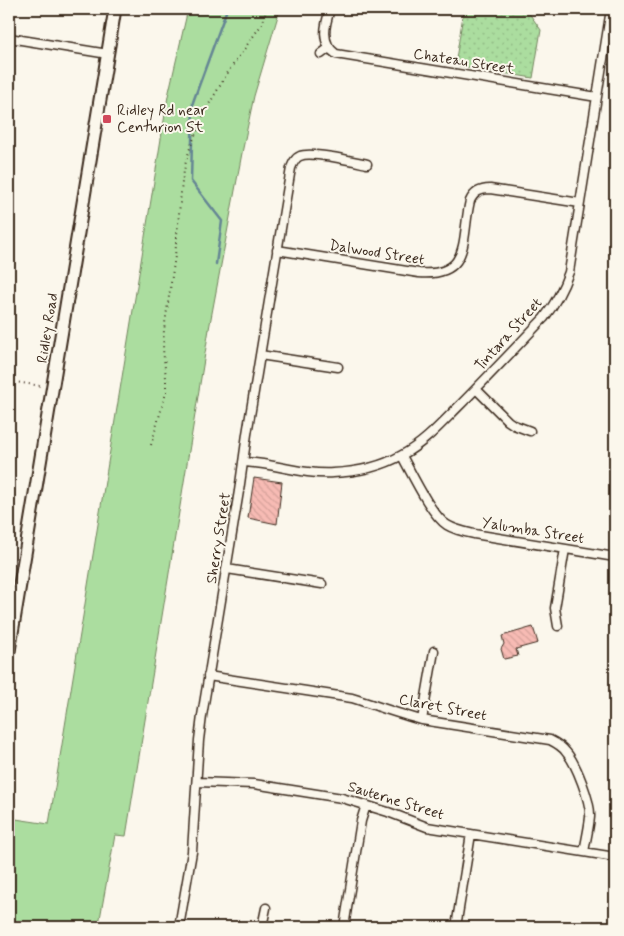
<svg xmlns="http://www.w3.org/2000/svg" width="624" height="936" font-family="Mynerve,sans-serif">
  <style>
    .grass { fill: #abdd9f; stroke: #73845e }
    .park { fill: url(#park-dots); stroke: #73845e }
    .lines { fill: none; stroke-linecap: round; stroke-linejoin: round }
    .stream { stroke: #658694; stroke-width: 2.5 }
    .building { fill: url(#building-back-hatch); stroke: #3b2a1e }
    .street-casing { stroke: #3b2a1e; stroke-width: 11 }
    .secondary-casing { stroke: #3b2a1e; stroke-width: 15 }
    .path { stroke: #3b2a1e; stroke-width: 2; stroke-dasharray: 1 4; stroke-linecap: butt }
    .street { stroke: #fbf7ec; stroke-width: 8 }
    .secondary { stroke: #fbf7ec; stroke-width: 11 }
    .poi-dot { fill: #d1495b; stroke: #fbf7ec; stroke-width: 2 }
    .labels { text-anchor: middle; stroke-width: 4; stroke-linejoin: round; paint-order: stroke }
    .street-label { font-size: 15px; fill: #3b2a1e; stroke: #fbf7ec }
    .poi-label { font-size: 15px; fill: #3b2a1e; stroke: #fbf7ec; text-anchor: start }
  </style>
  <defs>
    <pattern id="park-dots" width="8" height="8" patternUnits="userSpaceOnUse" patternTransform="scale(1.25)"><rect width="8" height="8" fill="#abdd9f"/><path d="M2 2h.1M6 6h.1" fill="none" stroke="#94be88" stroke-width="1.8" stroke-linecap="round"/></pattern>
    <pattern id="building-back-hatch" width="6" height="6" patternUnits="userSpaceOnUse" patternTransform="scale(1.25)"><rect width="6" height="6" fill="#f7bbb4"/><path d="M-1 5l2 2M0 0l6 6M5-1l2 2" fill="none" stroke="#d5a19a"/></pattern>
  </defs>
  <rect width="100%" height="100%" fill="#fbf7ec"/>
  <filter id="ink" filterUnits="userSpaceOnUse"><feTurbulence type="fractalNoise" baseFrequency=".02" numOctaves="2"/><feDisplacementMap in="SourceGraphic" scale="10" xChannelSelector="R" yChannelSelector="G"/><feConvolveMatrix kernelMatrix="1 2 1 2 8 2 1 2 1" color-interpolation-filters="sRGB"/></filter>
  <g filter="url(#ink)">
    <path class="grass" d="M188 9H280L254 96 242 153 209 329 126 836 115 835 99 924 105 925V927H9V818L49 824 168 96Z"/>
    <path class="park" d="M464 9H526L541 30 533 78 455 65Z"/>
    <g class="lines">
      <path class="stream" d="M216 264 222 221 191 181 193 102 227 9"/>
    </g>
    <path class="building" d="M254 478 282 482 277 524 248 518Z
      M533 627 538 643 516 649 518 656 504 659 501 649 504 644 502 636Z"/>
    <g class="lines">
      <g class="street-casing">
        <path id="street" d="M330 9C325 25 320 43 336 54L597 97
          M9 38 108 54
          M321 54 329 48
          M277 250 419 273C472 277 461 238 470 201 474 192 480 189 490 189L580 203
          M260 355 338 367
          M476 389 508 421 514 425 530 431
          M402 456C412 474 431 515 447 525 455 530 465 532 474 534L615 557
          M243 462C273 463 303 475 333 473 357 472 381 467 402 455 424 443 440 425 457 408 486 379 515 348 544 318 555 304 563 289 569 272L611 9
          M227 569 322 584
          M558 626 555 608 565 549
          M208 676 352 698C375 705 398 714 422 720L550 740C556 743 562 746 566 752 576 763 591 802 590 817 589 828 586 840 584 852
          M422 720 434 651
          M197 782 254 784 342 798 388 812 427 827 615 857
          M179 927 192 852 199 740 202 716 239 491 247 434 291 168C293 163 295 158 300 156 311 151 353 161 367 164
          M262 927 266 908
          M344 927 361 821 366 805
          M456 927 471 834"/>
      </g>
      <g class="secondary-casing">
        <path id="secondary" d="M9 651 115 9"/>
      </g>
      <path class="path" d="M9 381 42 386
        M151 445 166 393V378L163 349 164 330 175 256 182 182 186 161 190 148 205 111 230 69 262 24 267 9"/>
      <use href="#street" class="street"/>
      <use href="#secondary" class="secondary"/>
    </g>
  </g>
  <rect class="poi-dot" x="102" y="114" width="10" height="10" rx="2.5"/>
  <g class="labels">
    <g class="street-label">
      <text transform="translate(464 61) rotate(9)" y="5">Chateau Street</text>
      <text transform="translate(377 252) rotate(9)" y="5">Dalwood Street</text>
      <text transform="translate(47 328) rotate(-81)" y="5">Ridley Road</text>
      <text transform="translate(508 334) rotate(-48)" y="5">Tintara Street</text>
      <text transform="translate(533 530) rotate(9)" y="5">Yalumba Street</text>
      <text transform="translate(218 538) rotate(-81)" y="5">Sherry Street</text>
      <text transform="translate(443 707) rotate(11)" y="5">Claret Street</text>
      <text transform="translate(396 800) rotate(17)" y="5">Sauterne Street</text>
    </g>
    <g class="poi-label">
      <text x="117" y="115">Ridley Rd near<tspan x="117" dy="17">Centurion St</tspan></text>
    </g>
  </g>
  <rect width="624" height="936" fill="none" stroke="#fbf7ec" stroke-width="30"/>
  <rect x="15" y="15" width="594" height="906" fill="none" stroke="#3b2a1e" stroke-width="2" filter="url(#ink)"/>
</svg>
